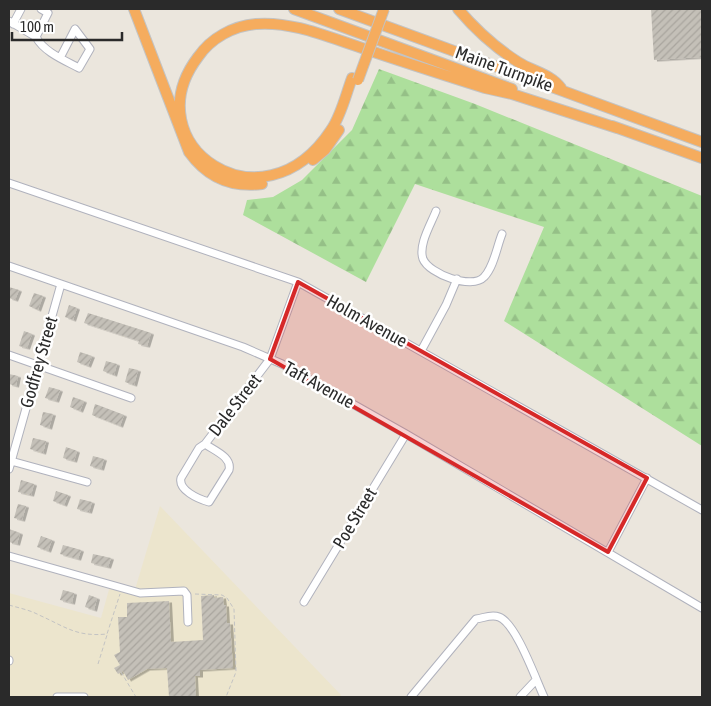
<svg xmlns="http://www.w3.org/2000/svg" width="711" height="706" font-family="'Asap Condensed',sans-serif">
  <style>
    .education { fill: #ece5cd }
    .forest { fill: url(#forest-firs) }
    .building { fill: url(#building-hatch); filter: url(#shadow) }
    .lines { fill: none; stroke-linecap: round; stroke-linejoin: round }
    .minor-casing { stroke: #b0b2bd; stroke-width: 9 }
    .highway-casing { stroke: #c3c3c3; stroke-width: 12 }
    .path { stroke: #c3c3c3; stroke-width: 1; stroke-dasharray: 4 2.5; stroke-linecap: butt }
    .minor { stroke: #fff; stroke-width: 7 }
    .highway { stroke: #f5ac5e; stroke-width: 10 }
    .highway-bridge-casing { stroke: #c3c3c3; stroke-width: 12; stroke-linecap: butt }
    .highway-bridge { stroke: #f5ac5e; stroke-width: 10 }
    .marked { fill: #d62828; fill-opacity: 0.2; stroke: #d62828; stroke-width: 4; stroke-linejoin: round }
    .labels { text-anchor: middle; stroke-width: 5; stroke-linejoin: round; paint-order: stroke }
    .street-label { font-size: 18px; fill: #2a2a2a; stroke: #fff }
  </style>
  <defs>
    <pattern id="forest-firs" width="22" height="20" patternUnits="userSpaceOnUse" patternTransform="scale(1.25)"><rect width="22" height="20" fill="#addf9c"/><path d="M5 1l3.5 6h-7zM16 11l3.5 6h-7z" fill="#95c087"/></pattern>
    <pattern id="building-hatch" width="6" height="6" patternUnits="userSpaceOnUse" patternTransform="scale(1.25)"><rect width="6" height="6" fill="#c4c0b8"/><path d="M-1 1l2-2M0 6l6-6M5 7l2-2" fill="none" stroke="#a9a59e"/></pattern>
    <filter id="shadow"><feDropShadow dx="3" dy="1.5" stdDeviation="0" flood-color="#0004"/></filter>
  </defs>
  <rect width="100%" height="100%" fill="#ebe6dd"/>
  <path class="education" d="M160 506 341 695 340 697H9V593L101 618 110 586 134 593Z"/>
  <path class="forest" d="M379 69 475 104 702 196V446L504 321 544 227 415 184 366 282 243 215 247 200 273 197 302 180 352 130Z"/>
  <path class="building" d="M651 9H702V57L654 60Z
    M9 287 19 290 15 300 9 298Z
    M34 293 43 296 38 310 29 306Z
    M69 305 77 308 73 320 65 317Z
    M88 313 151 333 147 346 138 344 139 341 84 323Z
    M24 331 32 334 27 348 19 346Z
    M80 352 92 356 88 366 77 362Z
    M106 361 117 364 114 375 103 371Z
    M129 368 138 370 134 385 125 382Z
    M9 374 18 376 16 386 9 384Z
    M49 387 60 390 56 401 45 398Z
    M73 397 84 401 80 411 70 407Z
    M95 404 124 415 120 426 92 415Z
    M43 412 53 414 49 428 40 425Z
    M33 438 46 441 43 453 30 449Z
    M66 447 77 451 74 461 63 458Z
    M93 456 104 459 101 469 90 466Z
    M21 480 34 484 31 495 18 492Z
    M56 491 68 495 64 505 53 501Z
    M80 499 92 502 89 512 77 509Z
    M18 504 26 506 22 520 14 518Z
    M9 529 20 533 17 544 9 542Z
    M41 536 52 540 48 551 37 547Z
    M63 545 81 550 78 559 60 554Z
    M93 554 111 558 108 567 91 563Z
    M63 590 74 593 72 603 60 600Z
    M89 595 97 598 94 610 85 607Z
    M214 595V598L223 597 224 605H226L227 623H230L233 668 200 670V676H195L196 697H169L167 668 147 669 128 680 123 671 118 674 114 668 120 665 114 655 120 652 118 617H127V603L169 601 171 642 203 640 201 596Z"/>
  <g class="lines">
    <g class="minor-casing">
      <path id="minor" d="M9 21 36 37 48 13 41 9
        M13 24 21 9
        M36 37C44 52 64 60 79 68L90 49 75 29 60 58
        M9 183 298 282 702 510
        M436 211C431 224 418 245 423 259 429 274 472 290 484 277 494 267 497 246 502 234
        M9 266 243 347 282 364 406 434 702 608
        M421 351 446 305 457 279
        M9 355 131 398
        M205 444 270 359 298 282
        M205 444C215 451 232 457 229 470L209 502C198 499 178 490 181 478L199 448Z
        M11 461 87 482
        M9 469 61 284
        M608 552 647 478
        M9 556 140 593 184 591 187 595 188 622
        M304 602 406 434
        M9 661V660
        M57 697H84
        M411 697 476 619C484 618 491 614 499 617 516 623 536 680 544 697
        M520 697 536 680"/>
    </g>
    <g class="highway-casing">
      <path id="highway" d="M134 9 189 152C207 177 231 188 262 184
        M294 9 512 89
        M339 9 702 142
        M458 9C475 29 496 48 518 62 532 71 551 74 561 88
        M352 78C346 94 341 116 331 130 262 235 132 144 198 57 211 38 233 26 256 24 292 21 328 37 362 48 403 62 444 75 485 88L512 94 617 128
        M612 126 702 158
        M313 160 325 150 339 130"/>
    </g>
    <path class="path" d="M195 594 222 595 227 598 234 609 236 672 226 697
      M9 605C19 608 30 610 39 615 66 627 76 637 107 634L120 594
      M98 664 107 635
      M121 672 136 697"/>
    <use href="#minor" class="minor"/>
    <use href="#highway" class="highway"/>
    <g class="highway-bridge-casing">
      <path id="highway-bridge" d="M358 80 384 9"/>
    </g>
    <use href="#highway-bridge" class="highway-bridge"/>
  </g>
  <path class="marked" d="M298 282 647 478 608 552 270 359Z"/>
  <g class="labels">
    <g class="street-label">
      <text transform="translate(504 69) rotate(20)" y="6">Maine Turnpike</text>
      <text transform="translate(367 321) rotate(29)" y="6">Holm Avenue</text>
      <text transform="translate(39 362) rotate(-74)" y="6">Godfrey Street</text>
      <text transform="translate(319 385) rotate(29)" y="6">Taft Avenue</text>
      <text transform="translate(235 405) rotate(-52)" y="6">Dale Street</text>
      <text transform="translate(355 518) rotate(-59)" y="6">Poe Street</text>
    </g>
  </g>
  <rect width="711" height="706" fill="none" stroke="#2a2a2a" stroke-width="20"/>
  <path d="M12 32v8h110v-8" fill="none" stroke="#2a2a2a" stroke-width="2.5"/>
  <text x="20" y="32" font-size="15" fill="#2a2a2a" stroke="#ffffff" stroke-width="4" paint-order="stroke">100 m</text>
</svg>
